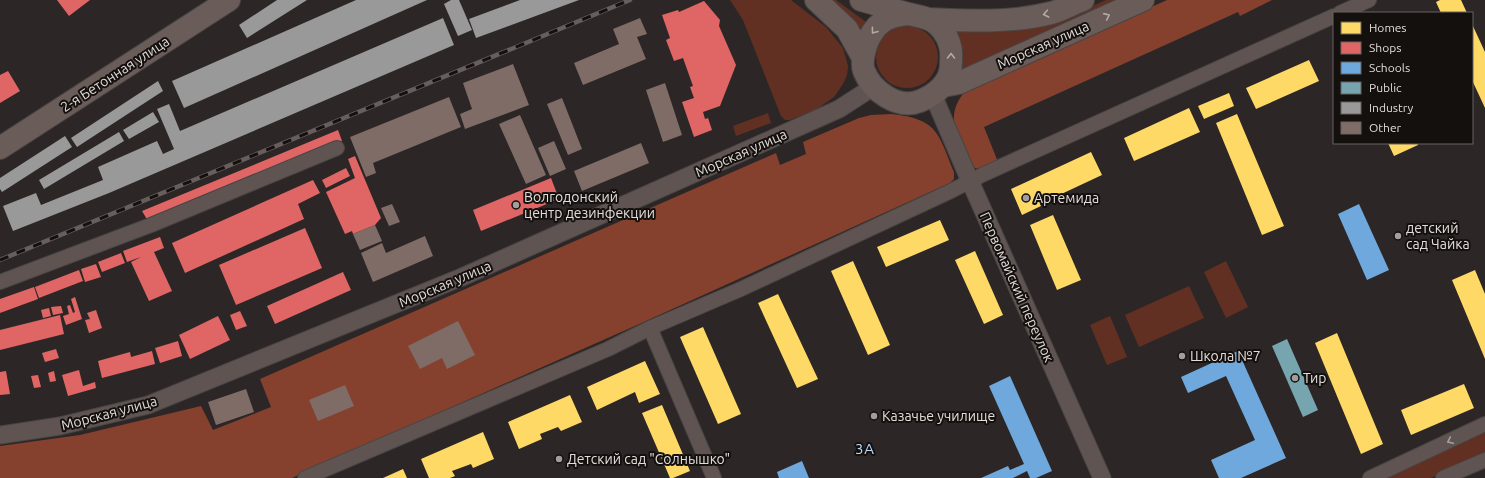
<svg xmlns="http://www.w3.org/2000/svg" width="1485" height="478" font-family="Ubuntu,sans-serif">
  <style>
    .green { fill: #623022 }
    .forest { fill: #85412e }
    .homes { fill: #ffd966 }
    .shops { fill: #e06666 }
    .schools { fill: #6fa8dc }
    .public { fill: #76a5af }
    .industry { fill: #999 }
    .building { fill: #7f6c67 }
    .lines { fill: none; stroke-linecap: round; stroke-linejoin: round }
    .minor-casing { stroke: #484544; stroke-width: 16 }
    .tertiary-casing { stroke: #484544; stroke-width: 19 }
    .primary-casing { stroke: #484544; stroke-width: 24 }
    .minor { stroke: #5f5451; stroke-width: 14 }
    .tertiary { stroke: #5f5451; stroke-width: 17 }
    .primary { stroke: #6a5c58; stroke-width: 22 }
    .rail-casing { stroke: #675e5d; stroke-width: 4.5 }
    .rail { stroke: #14100e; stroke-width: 3; stroke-dasharray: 9; stroke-linecap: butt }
    .oneway { stroke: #b3a9a6 }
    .oneway2 { stroke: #a89f9c }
    .poi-dot { fill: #a39d9b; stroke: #14100e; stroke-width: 1.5 }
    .labels { text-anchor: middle; stroke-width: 4; stroke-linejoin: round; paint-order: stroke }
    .street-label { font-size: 14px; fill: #e3dcda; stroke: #14100e }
    .poi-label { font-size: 14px; fill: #e3dcda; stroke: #14100e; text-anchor: start }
    .neighbourhood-label { font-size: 15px; letter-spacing: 1px; fill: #b9dcfe; stroke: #14100e }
  </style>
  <rect width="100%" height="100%" fill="#2c2726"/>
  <path class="green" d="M730 0H791L826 27 843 48 848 66 847 75 843 84 834 97 817 109 790 120H785L781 116 743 20Z
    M823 0H836L866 22 861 28Z
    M1106 0H1124L960 71 955 30 1070 16Z
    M876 57a31 31 0 1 1 62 0a31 31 0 1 1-62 0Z
    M768 113 771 123 736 136 733 126Z
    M1226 261 1248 307 1226 318 1204 272Z
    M1189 286 1204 318 1139 347 1125 315Z
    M1110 316 1127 357 1107 365 1090 325Z
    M1485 431V454L1431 478H1382Z"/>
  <path class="forest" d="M1167 0H1272L1240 16 1238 12 984 127 998 162C989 166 980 173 972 166 959 137 942 118 966 90Z
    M891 114C938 119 938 133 954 172V179L950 183 646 321 292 478H0V446L80 435 201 406 213 430 271 407 260 379 776 153 780 165 806 154 803 142 859 118 871 115Z"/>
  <path class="homes" d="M1440 0H1461L1467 13H1441L1436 2Z
    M1472 24 1485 52V108L1472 80Z
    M1309 60 1319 81 1256 109 1246 88Z
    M1229 93 1234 106 1204 119 1198 106Z
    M1189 108 1200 132 1134 161 1124 138Z
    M1237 114 1284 226 1262 235 1216 123Z
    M1388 143H1418V145L1394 156Z
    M1091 152 1102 175 1040 204 1041 206 1022 215 1011 189Z
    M1053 215 1081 280 1057 290 1030 225Z
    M940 220 949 240 886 267 877 247Z
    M975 251 1003 315 984 324 955 260Z
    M853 261 890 345 868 355 831 271Z
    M1475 270 1485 294V359L1452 280Z
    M778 294 818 379 797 388 758 303Z
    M703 327 741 414 718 424 680 337Z
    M1337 333 1383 444 1361 454 1315 343Z
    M645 361 660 394 639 403 635 392 597 410 587 387Z
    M1464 384 1474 408 1411 435 1401 410Z
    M570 395 582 422 561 431 558 427 540 434 542 439 519 449 508 422Z
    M662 405 690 471 673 478H670L642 413Z
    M483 432 494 459 473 468 471 464 452 471 455 476 450 478H429L421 459Z
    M403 469 407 478H383Z"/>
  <path class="shops" d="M57 0H90L69 16Z
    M704 1 720 20 719 26 736 65 720 106 703 112 705 119 708 118 712 130 694 137 682 102 694 98 690 87 693 86 683 58 674 61 666 40 670 38 662 15 678 10 679 12Z
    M8 71 20 91 0 103V75Z
    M338 130 342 141 148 221 142 211Z
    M355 156 381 218 375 225 353 234 352 231 345 234 326 192 355 178 348 159Z
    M346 168 350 176 326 188 322 180Z
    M551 178 559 199 481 231 473 210Z
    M313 180 320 193 298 204 304 219 185 273 172 243Z
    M305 228 322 268 236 305 219 265Z
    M160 237 164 248 154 252 172 291 149 301 131 262 141 257 127 262 123 251Z
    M121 253 125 263 102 272 98 262Z
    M96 264 101 277 85 282 81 269Z
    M79 270 83 281 39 298 35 287Z
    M343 272 351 290 275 324 267 306Z
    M34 287 38 299 0 313V299Z
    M75 297 82 319 66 325 63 316 69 314 67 306 70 305 73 313 75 312 71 299Z
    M61 306 63 313 53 315 51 307Z
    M49 308 51 316 43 318 41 310Z
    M96 310 102 328 89 333 85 320 90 319 87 313Z
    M240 311 247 326 236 330 230 315Z
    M60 315 64 334 0 350V330Z
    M218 316 230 340 190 359 179 335Z
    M178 341 182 356 160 363 155 348Z
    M56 349 59 358 45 362 42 353Z
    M152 351 155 364 102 378 98 361 130 352 131 357Z
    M79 370 83 386 95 382 96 388 68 396 62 375Z
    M6 371 10 394 0 395V372Z
    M54 371 56 381 50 382 48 373Z
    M38 375 41 387 34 388 31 376Z"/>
  <path class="schools" d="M1359 204 1389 270 1367 280 1338 214Z
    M1238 351 1286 458 1241 478H1219L1211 460 1255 440 1226 376 1188 393 1181 377Z
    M1010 376 1052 471 1036 478H1030L1027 471 1013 478H981L1008 466 1010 470 1024 464 989 386Z
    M802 461 809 478H779L777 472Z"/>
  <path class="public" d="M1287 339 1318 410 1303 417 1272 346Z"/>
  <path class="industry" d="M277 0H307L247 38 239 25Z
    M356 0H427L184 108 172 81Z
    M451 0H459L472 30 458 36 444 4Z
    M520 0H579L476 38 469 19Z
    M443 18 454 45 109 193 13 231 3 206 36 193 41 205 103 180 98 167 157 141 163 154 174 149 157 109 169 104 180 131Z
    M158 81 163 91 77 147 71 138Z
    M153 112 159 122 129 139 123 130Z
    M119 132 124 141 44 189 39 180Z
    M65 136 72 147 2 192 0 189V178Z"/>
  <path class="building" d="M640 18 647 34 637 37 646 59 583 85 574 63 619 44 613 29Z
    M513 64 529 105 465 129 460 114 472 109 463 83Z
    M665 83 682 135 663 142 646 90Z
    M449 97 461 127 373 163 376 173 366 177 350 137Z
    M562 98 582 149 568 155 547 104Z
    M520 115 546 175 526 184 499 124Z
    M554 141 566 169 550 176 538 148Z
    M641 143 649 163 582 191 574 171Z
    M392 204 400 222 389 226 381 208Z
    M375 225 382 241 360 250 353 234Z
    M425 236 433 256 373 282 361 253 382 243 386 253Z
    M458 321 475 355 447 369 442 358 420 369 408 346Z
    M345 385 354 406 318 421 309 400Z
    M246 389 254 412 216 425 208 402Z"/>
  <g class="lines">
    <g class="minor-casing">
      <path id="minor" d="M1340 13 1369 0
        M0 282 151 225 337 148
        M650 328 714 478
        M305 478 608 349 650 328 741 289 951 191 984 174 1334 16
        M1370 478 1485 424
        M1443 478 1485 460"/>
    </g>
    <g class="tertiary-casing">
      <path id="tertiary" d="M933 95 970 181 1102 478
        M0 435 60 426 148 405 462 277 839 109 873 87"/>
    </g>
    <g class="primary-casing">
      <path id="primary" d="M816 0 847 29 863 58
        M861 0C876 4 890 9 905 13 912 15 921 16 928 19 939 23 948 36 950 46 952 52 951 59 951 64 951 83 935 95 920 101 898 110 872 91 864 71 862 66 863 58 864 53 867 38 876 22 892 17 897 15 902 15 907 14
        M929 19C970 21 1011 23 1051 13 1062 10 1072 4 1083 0
        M943 86 959 83 1143 0
        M0 148 229 0"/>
    </g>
    <use href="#minor" class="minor"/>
    <use href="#tertiary" class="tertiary"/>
    <use href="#primary" class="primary"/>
    <g class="rail-casing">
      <path id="rail" d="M0 260 630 0"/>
    </g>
    <use href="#rail" class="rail"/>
  </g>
  <defs><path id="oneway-chevron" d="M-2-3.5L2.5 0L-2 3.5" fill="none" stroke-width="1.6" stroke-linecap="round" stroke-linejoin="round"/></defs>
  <g class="oneway">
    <use href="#oneway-chevron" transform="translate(1046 14) rotate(169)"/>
    <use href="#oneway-chevron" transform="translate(1107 16) rotate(-24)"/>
    <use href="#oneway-chevron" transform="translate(874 31) rotate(127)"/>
    <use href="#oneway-chevron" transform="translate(951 56) rotate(-90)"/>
  </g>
  <use class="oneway2" href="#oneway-chevron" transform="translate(1450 441) rotate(155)"/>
  <g class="poi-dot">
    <circle cx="1026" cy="198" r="4"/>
    <circle cx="516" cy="205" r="4"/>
    <circle cx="1398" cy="236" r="4"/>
    <circle cx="1182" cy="356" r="4"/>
    <circle cx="1295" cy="378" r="4"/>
    <circle cx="874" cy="416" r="4"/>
    <circle cx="559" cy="459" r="4"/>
  </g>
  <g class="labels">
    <g class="street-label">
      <text transform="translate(1043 45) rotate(-24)" y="5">Морская улица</text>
      <text transform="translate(115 74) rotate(-33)" y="5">2-я Бетонная улица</text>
      <text transform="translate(741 153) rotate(-24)" y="5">Морская улица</text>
      <text transform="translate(445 284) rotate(-23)" y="5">Морская улица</text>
      <text transform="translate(1017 287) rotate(66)" y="5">Первомайский переулок</text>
      <text transform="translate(109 413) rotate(-15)" y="5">Морская улица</text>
    </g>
    <g class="poi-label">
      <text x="524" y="202">Волгодонский<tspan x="524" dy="16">центр дезинфекции</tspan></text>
      <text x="1034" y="203">Артемида</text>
      <text x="1406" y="233">детский<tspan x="1406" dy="16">сад Чайка</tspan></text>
      <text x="1190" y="361">Школа №7</text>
      <text x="1303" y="383">Тир</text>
      <text x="882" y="421">Казачье училище</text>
      <text x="567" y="464">Детский сад "Солнышко"</text>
    </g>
    <g class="neighbourhood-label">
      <text x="865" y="454">3А</text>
    </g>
  </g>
  <rect x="1333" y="12" width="140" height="132" fill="#14100e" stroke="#676260"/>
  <rect x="1341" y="22" width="20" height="12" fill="#ffd966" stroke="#676260"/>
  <text x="1369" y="32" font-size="12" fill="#e3dcda">Homes</text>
  <rect x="1341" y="42" width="20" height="12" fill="#e06666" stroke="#676260"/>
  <text x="1369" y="52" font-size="12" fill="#e3dcda">Shops</text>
  <rect x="1341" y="62" width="20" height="12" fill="#6fa8dc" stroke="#676260"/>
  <text x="1369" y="72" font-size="12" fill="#e3dcda">Schools</text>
  <rect x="1341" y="82" width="20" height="12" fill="#76a5af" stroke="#676260"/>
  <text x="1369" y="92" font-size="12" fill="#e3dcda">Public</text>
  <rect x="1341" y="102" width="20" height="12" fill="#999999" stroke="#676260"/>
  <text x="1369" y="112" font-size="12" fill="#e3dcda">Industry</text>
  <rect x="1341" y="122" width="20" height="12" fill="#7f6c67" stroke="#676260"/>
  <text x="1369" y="132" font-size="12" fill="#e3dcda">Other</text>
</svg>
